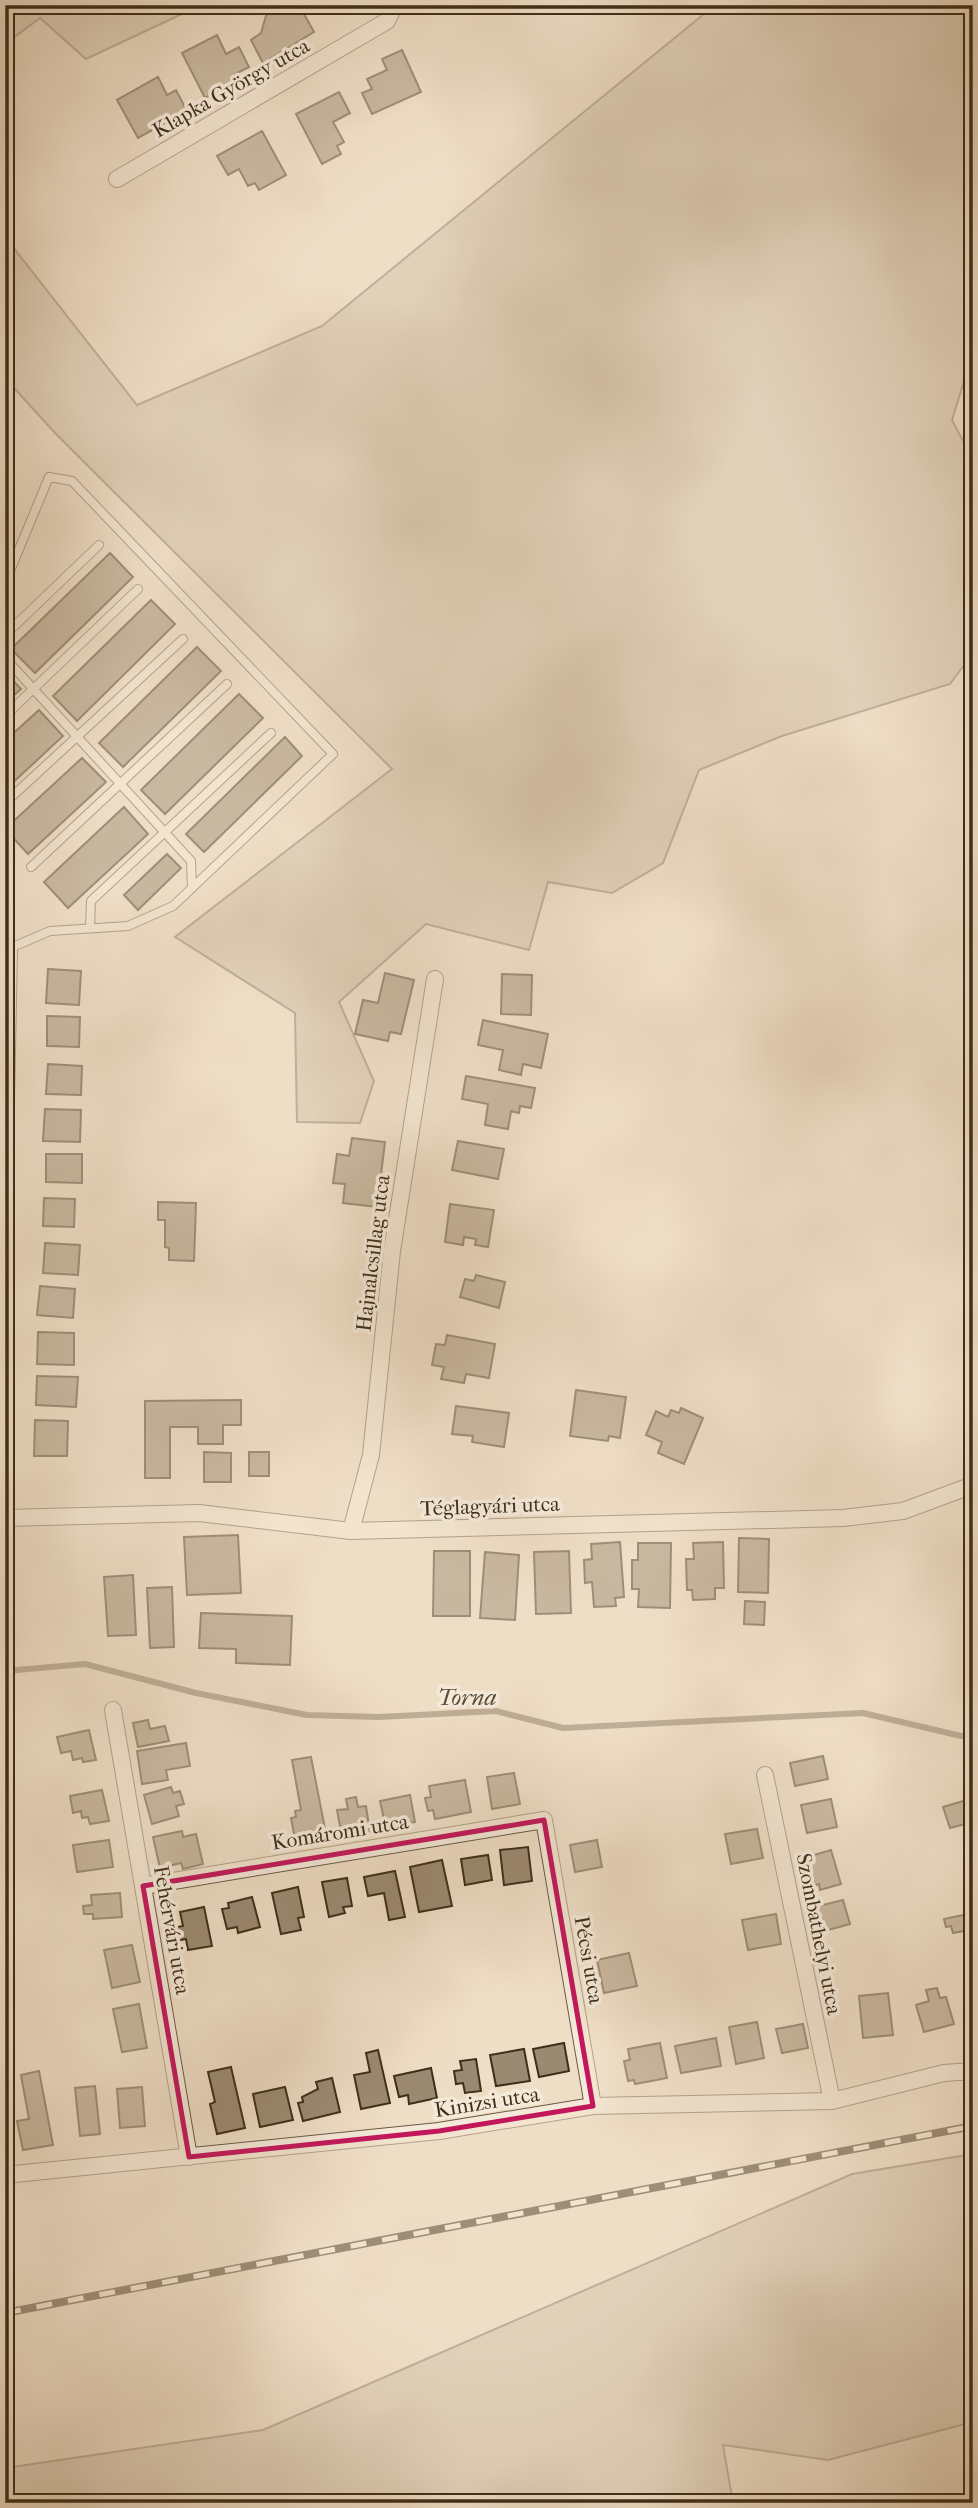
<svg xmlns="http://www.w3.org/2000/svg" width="978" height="2508" font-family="'IM FELL French Canon',serif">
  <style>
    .green { fill: #d1c0a8; stroke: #887760; stroke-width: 2 }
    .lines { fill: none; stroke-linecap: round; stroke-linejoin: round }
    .stream { stroke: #85745d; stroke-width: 6 }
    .building { fill: #9b8a72; stroke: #3f2e18; stroke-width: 2 }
    .lane-casing { stroke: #6b5a44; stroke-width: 10 }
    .street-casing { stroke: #6b5a44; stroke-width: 18 }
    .lane { stroke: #f5eada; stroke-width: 8 }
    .street { stroke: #f5eada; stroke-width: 16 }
    .rail-casing { stroke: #3f2e18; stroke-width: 8 }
    .rail { stroke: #f5eada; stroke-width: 5; stroke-dasharray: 16; stroke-linecap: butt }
    .marked { fill: none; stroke: #c2185b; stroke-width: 5; stroke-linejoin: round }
    .labels { text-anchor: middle; stroke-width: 7; stroke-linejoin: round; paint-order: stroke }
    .street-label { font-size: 21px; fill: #3f2e18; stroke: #f5eada }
    .water-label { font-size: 23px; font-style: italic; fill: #5c4b35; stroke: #f5eada }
  </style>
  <rect width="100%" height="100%" fill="#efdec6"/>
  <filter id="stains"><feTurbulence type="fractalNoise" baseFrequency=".00286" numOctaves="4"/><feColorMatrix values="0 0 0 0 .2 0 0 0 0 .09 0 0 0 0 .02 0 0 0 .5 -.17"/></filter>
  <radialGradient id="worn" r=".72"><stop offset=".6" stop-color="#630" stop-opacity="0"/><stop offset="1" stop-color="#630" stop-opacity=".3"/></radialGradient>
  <path class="green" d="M5 5H201L86 59 40 18 5 44Z
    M715 5H973V352L952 420 973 460V653L950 684 782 736 699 770 663 863 612 893 548 882 529 950 426 924 339 1002 374 1081 360 1123 297 1122 295 1013 175 937 392 769 55 433 5 378V237L137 405 322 326Z
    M973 2154V2422L828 2460 723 2445 733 2503H5V2468L263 2430 852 2174Z"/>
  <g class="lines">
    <path class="stream" d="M5 1671 85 1664 196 1693 307 1715 379 1717 496 1711 563 1728 863 1713 961 1736 973 1735"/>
  </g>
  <path class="building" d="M266 5H299L314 32 263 63 251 40 261 33 268 9Z
    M217 35 226 54 239 47 249 67 235 74 238 81 205 98 182 53Z
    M402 50 421 92 372 114 362 93 372 89 367 79 387 70 382 59Z
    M158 77 167 95 176 90 187 111 138 138 117 100Z
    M339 92 350 113 333 122 344 142 337 146 341 154 322 164 296 114Z
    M262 131 286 175 259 190 255 183 248 186 239 169 228 175 217 156Z
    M110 553 133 577 35 673 11 649Z
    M151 600 175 624 77 721 53 696Z
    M197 647 221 671 123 767 99 743Z
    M5 672 21 689 5 703Z
    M239 694 263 718 165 814 141 790Z
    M39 710 63 736 5 790V741Z
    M285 737 302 756 204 852 186 834Z
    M82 758 106 782 28 854 5 829Z
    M124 807 148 834 68 908 44 882Z
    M167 854 181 868 138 910 124 895Z
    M48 969 81 971 79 1005 46 1003Z
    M385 973 414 980 401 1034 390 1032 388 1041 355 1034 363 1000 378 1003Z
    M502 974 532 975 531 1015 501 1014Z
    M47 1016 80 1017 79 1047 47 1046Z
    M483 1020 548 1034 541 1068 523 1064 521 1075 499 1070 503 1050 478 1045Z
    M48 1064 82 1066 81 1095 46 1094Z
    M466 1076 535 1088 531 1108 520 1106 519 1113 511 1111 508 1129 485 1125 488 1104 462 1099Z
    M45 1109 81 1110 80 1142 43 1141Z
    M352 1138 385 1142 377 1207 343 1203 345 1184 333 1183 337 1154 349 1156Z
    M458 1141 504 1149 498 1179 452 1170Z
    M46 1154H82V1183L46 1182Z
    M44 1198 75 1199 74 1227 43 1226Z
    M158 1202 196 1203 194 1261 169 1260V1248L165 1247V1220H158Z
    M450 1204 494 1210 488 1247 475 1245 476 1239 464 1237 463 1245 445 1242Z
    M45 1243 80 1245 78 1275 43 1273Z
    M476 1275 505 1282 499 1308 460 1297 465 1279 474 1281Z
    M40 1286 75 1289 73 1318 37 1315Z
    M38 1332 74 1333V1365L37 1364Z
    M447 1335 495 1344 489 1378 466 1374 464 1383 441 1379 444 1367 432 1365 436 1344 445 1345Z
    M37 1376 78 1377 76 1407 36 1405Z
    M576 1390 626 1397 620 1438 609 1436 608 1441 570 1436Z
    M241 1400V1425H223V1444H198V1427H170V1478H145V1401Z
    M456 1406 509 1413 504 1447 472 1442 473 1436 452 1434Z
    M681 1408 703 1418 684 1464 658 1453 662 1442 646 1435 656 1411 668 1417 671 1410 679 1413Z
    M35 1420 68 1421 67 1456H34Z
    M204 1452 231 1453V1482H204Z
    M249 1452H269V1476H249Z
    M238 1535 241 1593 187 1595 184 1537Z
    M739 1538 769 1539 768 1593 738 1592Z
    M620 1542 624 1597 615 1598 616 1606 594 1607 592 1582 585 1583 584 1560 592 1559 591 1544Z
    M723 1542 724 1588H715V1599L693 1600 692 1590H687L686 1559H694L693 1543Z
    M638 1543H671L670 1608 638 1607 639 1589H632V1560H638Z
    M434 1551H470V1616H433Z
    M569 1551 571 1613 536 1614 534 1552Z
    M485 1552 519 1555 515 1620 480 1618Z
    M133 1575 136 1635 108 1636 104 1577Z
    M172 1587 174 1647 150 1648 147 1588Z
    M745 1601 765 1602 764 1625 744 1624Z
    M201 1613 292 1616 290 1665 236 1663V1649L199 1648Z
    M148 1720 150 1729 165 1726 169 1741 138 1747 133 1723Z
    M89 1730 96 1760 83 1762 82 1758 73 1760 71 1751 61 1753 57 1737Z
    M186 1743 190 1766 166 1770 168 1780 142 1784 137 1751Z
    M823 1756 828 1779 795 1786 790 1763Z
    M311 1757 327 1839 296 1845 291 1818 296 1817 295 1811 301 1810 292 1760Z
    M514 1773 520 1804 492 1809 487 1777Z
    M465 1780 471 1812 435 1819 433 1810 428 1811 425 1798 431 1797 429 1786Z
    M171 1787 173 1793 180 1791 184 1804 176 1806 179 1816 152 1824 144 1795Z
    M102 1790 109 1821 90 1824 88 1817 82 1818 81 1811 73 1813 70 1796Z
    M410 1795 415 1822 386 1828 380 1801Z
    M356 1797 358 1807 366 1806 370 1832 342 1837 337 1810 348 1809 346 1799Z
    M973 1798V1822L950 1828 943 1807Z
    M831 1799 837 1827 807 1833 801 1805Z
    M757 1829 763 1858 731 1864 725 1834Z
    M182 1831 183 1837 196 1834 203 1864 183 1869 181 1863 160 1868 153 1837Z
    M109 1840 113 1867 77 1872 73 1845Z
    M597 1840 602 1867 575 1872 570 1845Z
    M528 1847 532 1881 504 1885 500 1850Z
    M831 1850 841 1884 820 1890 819 1884 812 1886 804 1858Z
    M488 1855 492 1880 465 1885 461 1859Z
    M442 1860 452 1906 419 1912 410 1867Z
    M395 1871 405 1917 389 1920 384 1893 368 1896 364 1877Z
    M347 1878 352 1906 343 1907 345 1913 329 1917 322 1882Z
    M298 1887 304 1917 298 1918 301 1930 281 1934 272 1893Z
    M120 1893 122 1917 93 1919V1914H84L83 1906 92 1905 91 1895Z
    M252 1897 260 1927 238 1933 237 1927 227 1929 222 1909 229 1908 228 1903Z
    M843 1900 850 1924 821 1932 815 1907Z
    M204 1907 212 1946 188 1950 186 1939 170 1942 167 1929 183 1926 180 1912Z
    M973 1913V1935L965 1937 964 1931 953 1933 951 1926 946 1927 944 1919Z
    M776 1914 781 1944 748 1950 742 1920Z
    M132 1945 140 1982 112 1988 104 1950Z
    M629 1953 637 1986 604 1993 597 1960Z
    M937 1988 940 1998 946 1997 954 2024 924 2032 916 2005 929 2001 926 1990Z
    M888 1993 893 2035 863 2038 859 1996Z
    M139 2004 147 2048 122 2052 113 2009Z
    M757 2022 764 2058 736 2064 729 2027Z
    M803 2024 808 2048 782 2053 776 2029Z
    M716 2038 721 2066 681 2073 675 2046Z
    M564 2043 569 2071 539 2077 533 2049Z
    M660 2043 667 2078 635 2084 634 2080 628 2081 624 2061 630 2060 628 2049Z
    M524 2049 530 2081 496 2086 490 2055Z
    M378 2050 390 2103 361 2109 354 2075 370 2072 366 2053Z
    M476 2059 481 2091 465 2093 463 2083 456 2084 454 2071 462 2070 460 2061Z
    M231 2067 245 2128 217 2134 210 2104 215 2102 208 2072Z
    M431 2068 437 2098 409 2104 408 2095 399 2097 394 2076Z
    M39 2071 53 2145 23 2150 17 2121 29 2119 21 2075Z
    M332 2078 340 2112 303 2121 298 2103 303 2102 302 2097 318 2089 316 2082Z
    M95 2086 100 2134 80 2136 75 2088Z
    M142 2087 145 2126 120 2128 117 2089Z
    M285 2087 293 2120 260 2127 253 2094Z"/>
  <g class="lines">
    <g class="lane-casing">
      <path id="lane" d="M5 583 49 477 72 481 333 754 173 906 128 926 50 931 8 949
        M5 635 99 545
        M5 658 191 861 192 888
        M5 716 138 589
        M5 803 183 639
        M31 867 227 684
        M90 928 91 901 271 733
        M5 1536 11 1518"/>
    </g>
    <g class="street-casing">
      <path id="street" d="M117 179 387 21 395 5
        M5 1153 9 950
        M5 1518 199 1513 351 1531 843 1518 903 1511 973 1485
        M351 1531 371 1455 392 1251 435 979
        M113 1710 189 2157
        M765 1775 832 2101
        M143 1886 544 1820 593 2106
        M5 2175 439 2131 593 2106 832 2101 944 2073 973 2071"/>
    </g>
    <use href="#lane" class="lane"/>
    <use href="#street" class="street"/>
    <g class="rail-casing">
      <path id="rail" d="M5 2313 973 2126"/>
    </g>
    <use href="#rail" class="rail"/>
  </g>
  <path d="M0 0H978V2508H0ZM544 1820 593 2106 439 2131 189 2157 143 1886Z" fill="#efdec6" fill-opacity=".55" fill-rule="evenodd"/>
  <path class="marked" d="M544 1820 593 2106 439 2131 189 2157 143 1886Z"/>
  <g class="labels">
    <g class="street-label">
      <text transform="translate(231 88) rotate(-30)" y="7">Klapka György utca</text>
      <text transform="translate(373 1253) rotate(-83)" y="7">Hajnalcsillag utca</text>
      <text transform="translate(490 1506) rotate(-2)" y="7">Téglagyári utca</text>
      <text transform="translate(340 1832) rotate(-9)" y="7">Komáromi utca</text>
      <text transform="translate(172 1930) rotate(80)" y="7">Fehérvári utca</text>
      <text transform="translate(819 1934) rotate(79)" y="7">Szombathelyi utca</text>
      <text transform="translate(589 1960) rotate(80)" y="7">Pécsi utca</text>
      <text transform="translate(487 2102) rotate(-9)" y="7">Kinizsi utca</text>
    </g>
    <g class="water-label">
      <text x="467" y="1705">Torna</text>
    </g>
  </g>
  <rect width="978" height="2508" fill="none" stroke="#efdec6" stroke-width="28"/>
  <rect x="7" y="7" width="964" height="2494" fill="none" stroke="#3f2e18" stroke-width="3.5"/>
  <rect x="14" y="14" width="950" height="2480" fill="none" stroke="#3f2e18" stroke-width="2"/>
  <rect width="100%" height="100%" filter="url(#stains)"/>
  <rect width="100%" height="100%" fill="url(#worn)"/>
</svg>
